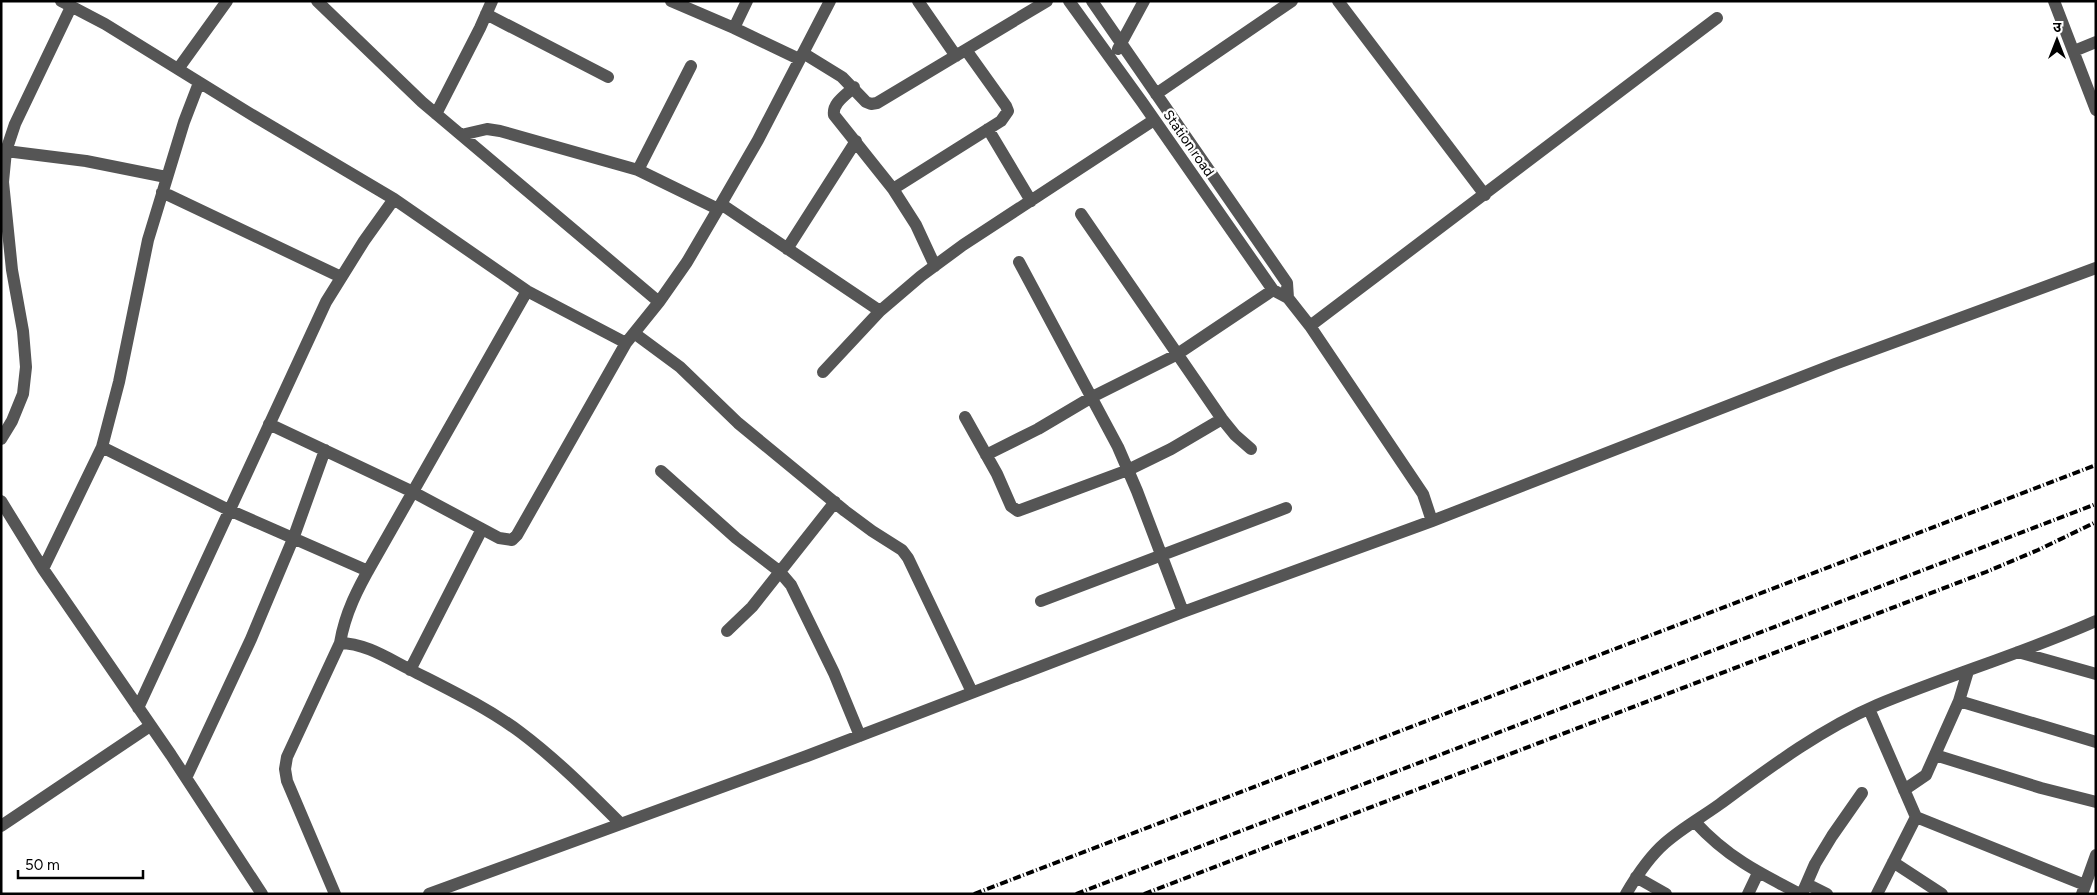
<svg xmlns="http://www.w3.org/2000/svg" width="2097" height="895" font-family="Figtree,'Noto Sans Devanagari',sans-serif">
  <style>
    .lines { fill: none; stroke-linecap: round; stroke-linejoin: round }
    .minor { stroke: #555; stroke-width: 12 }
    .rail { stroke: #000; stroke-width: 4; stroke-dasharray: 8 2.5 1 2.5; stroke-linecap: butt }
    .labels { text-anchor: middle; stroke-width: 4.5; stroke-linejoin: round; paint-order: stroke }
    .street-label { font-size: 14px; fill: #000; stroke: #fff }
  </style>
  <rect width="100%" height="100%" fill="#fff"/>
  <g class="lines">
    <path class="minor" d="M61 1 105 24 249 113 394 199 527 291 626 343
      M317 1 422 102 659 302
      M671 1 734 28 799 59
      M918 1 956 56
      M1069 1 1142 102 1273 290 1288 298 1310 326 1423 494 1432 521
      M1092 1 1287 283 1288 298
      M1338 1 1485 195
      M2054 1 2096 110
      M486 14 608 77
      M734 28 747 1
      M1118 49 1144 1
      M2074 51 2096 42
      M803 53 842 77 866 102 871 104 877 103 1047 1
      M178 69 227 1
      M854 87C846 95 832 103 834 115L893 189 916 225 935 266
      M1156 94 1292 1
      M436 114 480 28 492 1
      M988 129 1031 201
      M461 135 487 129 500 131 638 170 718 209
      M6 151 86 161 166 177
      M638 170 691 66
      M893 189 1001 121 1008 111 1006 106 966 50
      M162 192 341 277
      M721 204 880 311
      M1081 214 1222 419 1235 435 1251 449
      M787 249 856 141
      M1019 262 1118 447 1137 491 1183 612
      M1310 326 1717 18
      M634 333 680 367 738 423 845 511 872 531 902 550 908 558 972 692
      M823 372 880 311 921 276 963 245 1154 120
      M965 417 997 474 1011 506 1018 511 1128 470 1171 449 1222 419
      M269 424 413 492 499 538 512 540 517 535 626 343 659 302 687 262 721 204 758 140 830 1
      M1 439 12 421 23 394 26 367 23 331 12 270 3 182 6 151 15 124 71 7
      M102 447 229 510 368 571
      M986 455 1038 429 1092 397 1176 355 1273 290
      M661 471 736 538 779 571 791 585 834 673 860 736
      M1 501 43 569 171 755 262 894
      M43 569 102 447 119 382 148 240 184 122 199 83
      M1041 601 1286 508
      M727 631 752 607 835 502
      M340 643C365 643 389 659 411 670 448 689 486 707 520 732 556 759 589 792 621 824
      M2018 652 2096 674
      M410 670 482 529
      M1959 701 2096 742
      M138 708 326 302 364 241 394 199
      M1869 709 1916 817 2085 885
      M1935 755 2041 788 2096 802
      M186 778 251 639 293 539 325 450
      M1904 790 1926 775 1959 701 1968 671
      M1695 822C1727 857 1759 873 1800 894
      M1 826 150 726
      M1893 862 1942 894
      M1636 877 1666 894
      M1807 884 1827 894
      M335 894 287 781 285 769 287 757 340 643C345 613 358 588 373 562L527 291
      M429 894 807 756 1183 612 1432 521 1835 364 2096 268
      M1626 894C1637 875 1649 857 1665 843 1682 828 1702 817 1720 804 1769 768 1821 729 1877 705 1949 675 2024 653 2096 621
      M1748 894 1758 873
      M1802 894 1815 864 1832 836 1862 793
      M1877 894 1916 817
      M2082 894 2096 855"/>
    <path class="rail" d="M974 894 2096 465
      M1076 894 2096 504
      M1144 894 1986 572 2038 550 2096 522"/>
  </g>
  <g class="labels">
    <g class="street-label">
      <text transform="translate(1189 143) rotate(55)" y="5">Station road</text>
    </g>
  </g>
  <rect width="2097" height="895" fill="none" stroke="#000000" stroke-width="5"/>
  <g transform="translate(2057 40)" stroke="#ffffff" stroke-width="4" paint-order="stroke">
  <path d="M0-4L9 19L0 12L-9 19Z" fill="#000000"/>
  <text y="-8" font-size="14" font-weight="bold" text-anchor="middle" fill="#000000">उ</text>
  </g>
  <path d="M18 870v8h125v-8" fill="none" stroke="#000000" stroke-width="2.5"/>
  <text x="25" y="870" font-size="15" fill="#000000" stroke="#ffffff" stroke-width="4" paint-order="stroke">50 m</text>
</svg>
